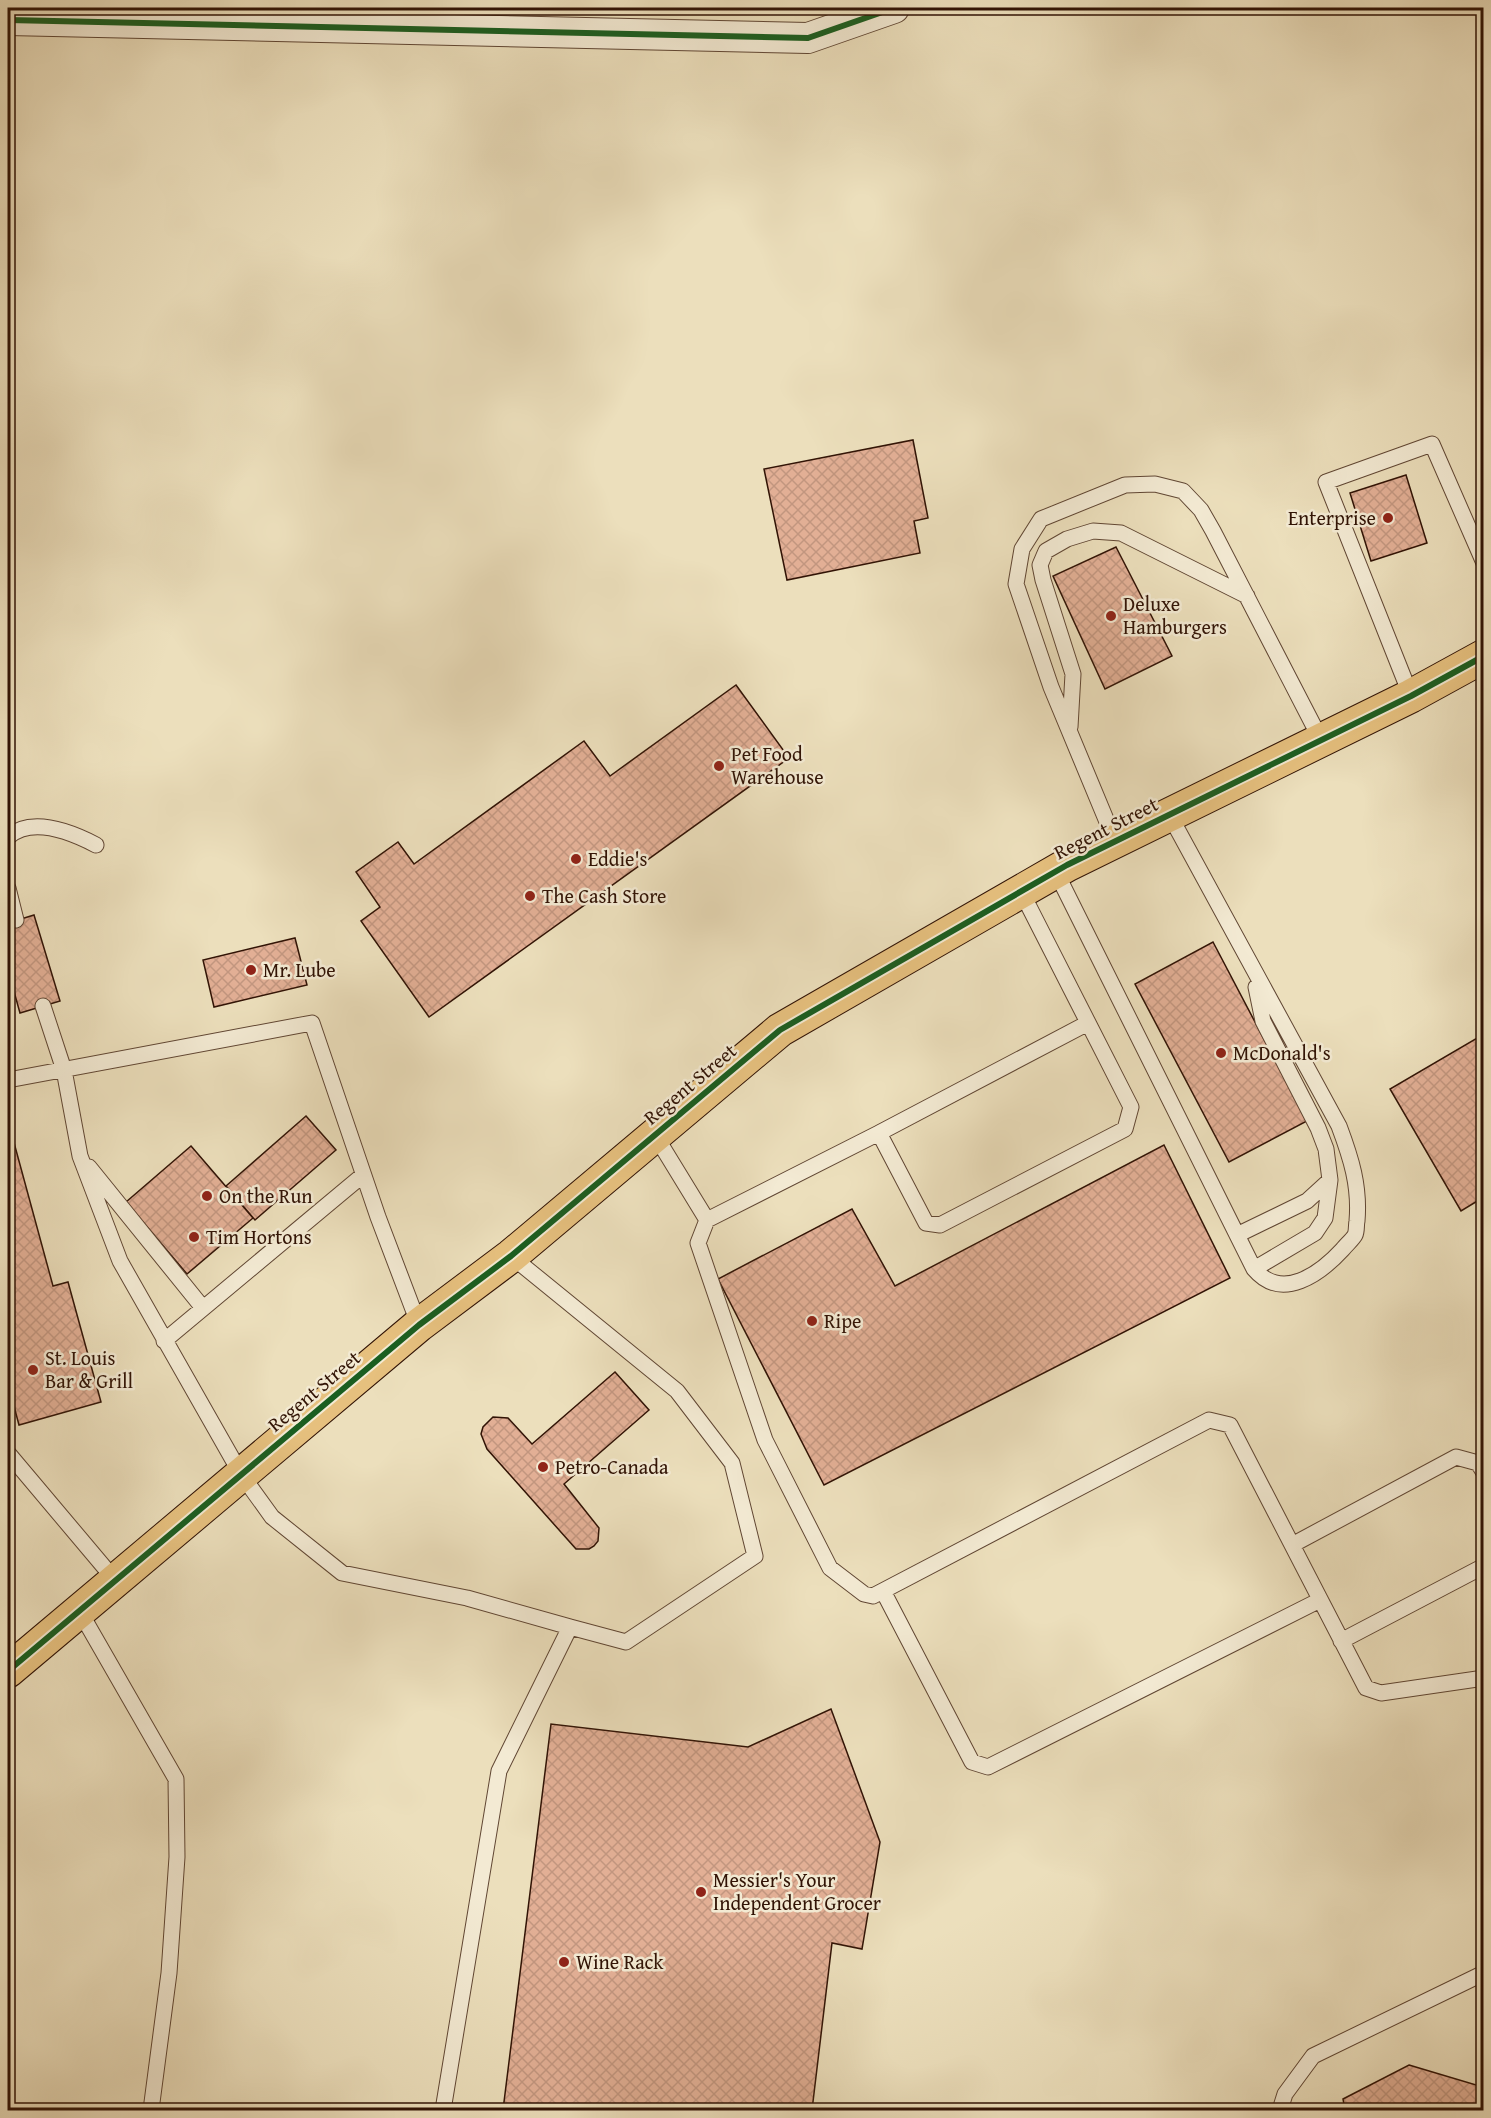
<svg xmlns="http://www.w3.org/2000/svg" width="1491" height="2118" font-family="'Gentium Book Plus',serif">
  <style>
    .building { fill: url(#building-cross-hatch); stroke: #311305; stroke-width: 1.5 }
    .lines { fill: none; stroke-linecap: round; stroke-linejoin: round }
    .service-casing { stroke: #604633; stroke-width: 17 }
    .minor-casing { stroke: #604633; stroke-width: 32 }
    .primary-casing { stroke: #311305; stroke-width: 35 }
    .service { stroke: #f3ead3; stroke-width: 15 }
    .minor { stroke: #f3ead3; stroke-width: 30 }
    .primary { stroke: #e6c07e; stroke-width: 33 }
    .cycleway-casing { stroke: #f3ead3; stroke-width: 10 }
    .cycleway { stroke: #1b5e20; stroke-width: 6 }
    .poi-dot { fill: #8f2418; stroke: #f3ead3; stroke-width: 2 }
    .labels { text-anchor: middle; stroke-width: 5; stroke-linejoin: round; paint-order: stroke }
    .poi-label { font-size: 20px; fill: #311305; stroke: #f3ead3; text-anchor: start }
    .street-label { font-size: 20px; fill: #311305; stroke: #f3ead3 }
  </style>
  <defs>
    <pattern id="building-cross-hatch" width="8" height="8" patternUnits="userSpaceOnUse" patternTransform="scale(1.5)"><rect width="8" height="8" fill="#e2af95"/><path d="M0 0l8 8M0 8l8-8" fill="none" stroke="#c2967f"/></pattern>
  </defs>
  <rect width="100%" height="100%" fill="#ecdfbc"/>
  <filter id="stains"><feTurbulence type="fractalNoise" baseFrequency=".00333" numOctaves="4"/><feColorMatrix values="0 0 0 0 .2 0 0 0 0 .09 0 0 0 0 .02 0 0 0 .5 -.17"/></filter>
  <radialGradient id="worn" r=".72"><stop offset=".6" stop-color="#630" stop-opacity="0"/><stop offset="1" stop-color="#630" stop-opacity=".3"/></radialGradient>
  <path class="building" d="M913 440 928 518 914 521 920 553 787 580 764 469Z
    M1406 475 1427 543 1371 561 1350 493Z
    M1116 547 1172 656 1105 689 1053 576Z
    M736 685 789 758 429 1017 361 921 380 907 356 872 398 842 414 864 584 741 610 776Z
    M34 915 60 1001 20 1013 8 970V923Z
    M295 938 307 985 214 1007 203 960Z
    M1213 942 1307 1121 1229 1162 1135 984Z
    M1484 1034V1197L1461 1211 1390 1089Z
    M306 1116 336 1150 255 1220 226 1186Z
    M13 1139 53 1286 68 1282 101 1402 19 1425 8 1384V1140Z
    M1164 1145 1230 1278 824 1485 718 1279 852 1209 895 1286Z
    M191 1146 253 1218 187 1274 126 1202Z
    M615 1372 649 1410 564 1484 599 1528 598 1541 594 1546 589 1549H576L487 1449 481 1434 483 1427 493 1417 508 1418 532 1444Z
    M831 1709 880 1842 862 1949 832 1943 812 2110H503L551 1724 748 1747Z
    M1409 2065 1483 2087 1484 2110H1345L1343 2099Z"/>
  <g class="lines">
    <g class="service-casing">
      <path id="service" d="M1411 696 1326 482 1432 444 1484 563
        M1070 727 1073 674 1043 580 1040 565 1046 551 1067 539 1093 531 1121 533 1247 596
        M8 837C32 816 71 832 96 845
        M1115 841 1051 687 1016 584 1022 549 1041 519 1125 485 1155 484 1183 491 1201 510 1213 531 1321 740
        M1056 872 1254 1269C1282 1302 1320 1274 1343 1249 1346 1245 1353 1239 1355 1235 1357 1231 1356 1225 1357 1221 1360 1186 1351 1158 1339 1126L1169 814
        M8 888 16 920
        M1021 891 1131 1107 1125 1129 940 1225 926 1223 879 1133 1088 1023
        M43 1006 64 1070 80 1156 120 1261 241 1474 272 1517 342 1573 467 1598 570 1627
        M8 1080 312 1023 378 1217 419 1325
        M655 1135 707 1220 698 1243 765 1440 830 1568 864 1594 873 1596 1209 1420 1230 1425 1366 1688 1381 1693 1484 1678
        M89 1167 203 1308
        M707 1220 879 1133
        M1237 1235 1307 1201 1330 1180
        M1254 1269 1315 1233 1325 1218 1330 1180 1326 1149 1318 1128 1263 1021 1256 987
        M164 1341 363 1175
        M8 1453 115 1580
        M1292 1545 1456 1457 1478 1463 1484 1473
        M883 1591 972 1762 988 1767 1320 1600
        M79 1610 176 1779 177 1857 169 1973 151 2110
        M1341 1641 1484 1566
        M443 2110 499 1771 570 1627 626 1642 755 1556 732 1463 677 1391 511 1256
        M1280 2110 1285 2094 1313 2056 1484 1973"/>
    </g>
    <g class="minor-casing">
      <path id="minor" d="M8 20 808 38 894 8"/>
    </g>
    <g class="primary-casing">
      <path id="primary" d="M8 1671 419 1325 511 1256 780 1030 1067 865 1411 696 1484 656"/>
    </g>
    <use href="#service" class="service"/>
    <use href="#minor" class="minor"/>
    <use href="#primary" class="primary"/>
    <g class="cycleway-casing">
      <path id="cycleway" d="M8 20 808 38 894 8
        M8 1671 419 1325 511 1256 780 1030 1067 865 1411 696 1484 656"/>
    </g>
    <use href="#cycleway" class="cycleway"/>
  </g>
  <g class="poi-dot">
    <circle cx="1388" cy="518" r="6"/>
    <circle cx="1111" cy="616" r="6"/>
    <circle cx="719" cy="766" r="6"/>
    <circle cx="576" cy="859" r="6"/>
    <circle cx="530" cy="896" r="6"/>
    <circle cx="251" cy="970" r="6"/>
    <circle cx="1221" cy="1053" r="6"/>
    <circle cx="207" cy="1196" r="6"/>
    <circle cx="194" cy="1237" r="6"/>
    <circle cx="812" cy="1321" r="6"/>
    <circle cx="33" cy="1370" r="6"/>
    <circle cx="543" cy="1467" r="6"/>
    <circle cx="701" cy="1892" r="6"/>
    <circle cx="564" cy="1962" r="6"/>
  </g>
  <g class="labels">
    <g class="poi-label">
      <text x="1376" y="525" text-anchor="end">Enterprise</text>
      <text x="1123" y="611">Deluxe<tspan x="1123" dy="23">Hamburgers</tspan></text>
      <text x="731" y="761">Pet Food<tspan x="731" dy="23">Warehouse</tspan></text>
      <text x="588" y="866">Eddie's</text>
      <text x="542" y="903">The Cash Store</text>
      <text x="263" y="977">Mr. Lube</text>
      <text x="1233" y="1060">McDonald's</text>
      <text x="219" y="1203">On the Run</text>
      <text x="206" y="1244">Tim Hortons</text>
      <text x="824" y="1328">Ripe</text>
      <text x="45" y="1365">St. Louis<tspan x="45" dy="23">Bar &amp; Grill</tspan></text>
      <text x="555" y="1474">Petro-Canada</text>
      <text x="713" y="1887">Messier's Your<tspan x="713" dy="23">Independent Grocer</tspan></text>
      <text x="576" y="1969">Wine Rack</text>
    </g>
    <g class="street-label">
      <text transform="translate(1106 828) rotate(-27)" y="7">Regent Street</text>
      <text transform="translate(690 1084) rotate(-40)" y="7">Regent Street</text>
      <text transform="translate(314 1391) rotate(-40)" y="7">Regent Street</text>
    </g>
  </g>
  <rect width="1491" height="2118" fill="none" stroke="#ecdfbc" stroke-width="30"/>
  <rect x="9" y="9" width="1473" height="2100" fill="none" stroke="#311305" stroke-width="3"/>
  <rect x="15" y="15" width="1461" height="2088" fill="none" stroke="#311305" stroke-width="1.5"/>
  <rect width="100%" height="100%" filter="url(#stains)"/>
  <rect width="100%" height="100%" fill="url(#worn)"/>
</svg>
